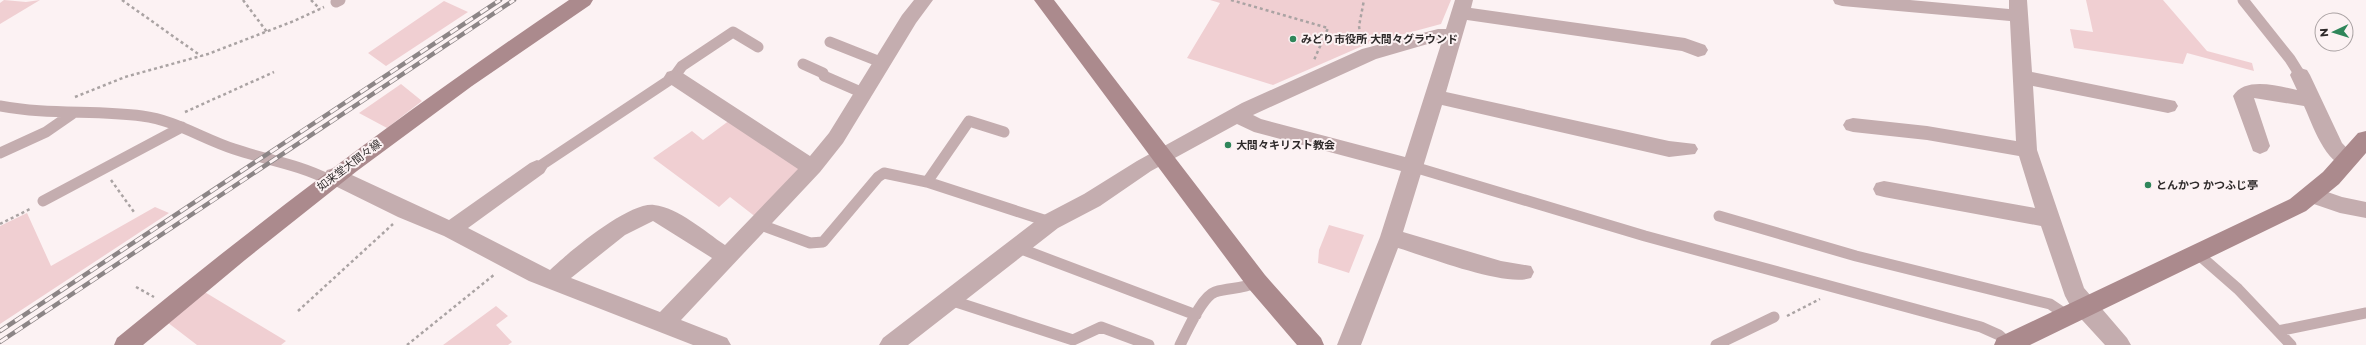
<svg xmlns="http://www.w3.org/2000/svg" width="2366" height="345" font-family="Montserrat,'Noto Sans JP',sans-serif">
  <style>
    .green { fill: #f0cfd2 }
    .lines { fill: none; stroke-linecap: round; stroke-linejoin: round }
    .path { stroke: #aaa3a3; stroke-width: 2.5; stroke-dasharray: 3 3; stroke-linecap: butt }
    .lane { stroke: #c4adaf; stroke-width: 11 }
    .street { fill: #c4adaf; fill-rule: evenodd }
    .secondary { fill: #ab8a8d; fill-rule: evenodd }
    .rail-casing { stroke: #8c8586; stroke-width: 4.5 }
    .rail { stroke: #fcf2f3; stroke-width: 3; stroke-dasharray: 9; stroke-linecap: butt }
    .poi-dot { fill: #2f865a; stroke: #fcf2f3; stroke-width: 1.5 }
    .labels { text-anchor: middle; stroke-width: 4; stroke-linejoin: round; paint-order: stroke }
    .poi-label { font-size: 11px; font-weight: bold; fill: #2e2a2a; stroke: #fcf2f3; text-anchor: start }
    .street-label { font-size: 11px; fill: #2e2a2a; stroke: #fcf2f3 }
  </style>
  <rect width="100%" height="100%" fill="#fcf2f3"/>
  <path class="green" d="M4 0 26 2 40 0 0 24V3Z
    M1210 0H1451L1441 24 1367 44 1273 85 1187 58 1220 3Z
    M2086 0H2163L2207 51 2252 63 2254 71 2187 53 2183 64 2074 48 2070 29 2093 32Z
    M444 1 468 12 386 66 368 53Z
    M401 84 422 101 387 128 359 113Z
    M730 120 797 164 800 171 757 218 730 197 719 207 653 158 692 131 703 140Z
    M155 207 169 213 0 324V226L27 213 51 266Z
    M1329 225 1364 235 1349 273 1318 263 1319 250Z
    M203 291 286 341 281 345H197L167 322Z
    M496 306 508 316 496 325 512 342 508 345H443Z"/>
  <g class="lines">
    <path class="path" d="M122 0 201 56
      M243 0 267 32
      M311 0 320 9
      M1231 0 1328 28 1314 60
      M1361 41 1359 26 1364 0
      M75 97 125 77 208 54 294 21 324 7
      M185 112 274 72
      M111 180 134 212
      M0 224 32 208
      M136 287 154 297
      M298 311 393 224
      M1787 316 1820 299
      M407 345 495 274"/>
    <path class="lane" d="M2243 0 2290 59 2300 75
      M336 2 340 0
      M830 42 883 63
      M803 64 823 73 824 76 863 93
      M0 106C47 115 95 110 142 116 175 120 203 139 234 149 266 160 298 164 329 180
      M0 153 46 132 72 114
      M1414 167 1645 236 1981 327 1999 335 2009 344
      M537 168 674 77 682 66 733 32 758 47
      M927 182 969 121 1004 132
      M43 201 182 127
      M1719 216 1856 256 2050 304 2068 316
      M758 224 810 243 823 242 878 177 884 173 927 182 1050 222
      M1016 247 1196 315
      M2198 254 2238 289 2291 345
      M950 300 1073 340 1101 327 1149 345
      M2278 331 2366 313
      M1180 345C1187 332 1201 297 1215 292 1231 287 1240 290 1257 282
      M1716 345 1774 317"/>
    <path class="street" d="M914 0H933L916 23 843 143 820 172 681 320 727 338 731 345H693L529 281 444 236 398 217 327 182 323 176 327 170 334 168 341 170 449 220 530 163 537 160 544 163 547 168 544 173 468 228 550 270C568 253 628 202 654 205 679 208 704 231 725 245L798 169 667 82 664 77 667 72 674 70 681 72 810 156 829 133 902 15ZM653 221 712 258 660 312 571 278 625 235Z
      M1455 0H1473L1471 8 1685 38 1705 45 1708 50 1705 55 1698 57 1682 51 1467 20 1446 92 1669 141 1695 144 1698 149 1695 154 1669 157 1442 105 1403 232 1501 261 1531 266 1534 272 1531 278C1504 287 1428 257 1398 248L1361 345H1337L1380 237 1401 171 1254 132 1237 124 1151 171 1100 206 1058 228 908 345H879L883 338 1042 216 1084 194 1137 161 1242 103 1362 49 1438 29H1446ZM1438 41H1442L1405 157 1261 119 1253 115 1376 59Z
      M1833 0H1910L2009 9V0H2027L2032 72 2175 101 2178 106 2175 111 2168 113 2033 86 2037 150 2084 288 2127 338 2131 345H2105L2072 309 2065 296 2041 226 1884 197 1876 195 1873 189 1876 183 1884 181 2035 208 2019 156 1927 140 1853 132 1846 130 1843 125 1846 120 1853 118 1927 126 2016 141 2010 21 1842 6 1835 4Z
      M2300 68 2307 70 2310 75 2342 143 2358 160 2355 165C2328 174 2313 125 2304 106L2254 98 2270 146 2267 151 2260 154 2253 151 2233 96C2245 76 2278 86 2297 90L2290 75 2293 70Z
      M2313 187 2342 197 2366 202V218L2340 213 2305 201 2302 195 2305 189Z"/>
    <path class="secondary" d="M569 0H593L590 5 472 86 357 171 245 260 143 345H114L117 338C263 218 413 105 569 0Z
      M1034 0H1054L1265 275 1321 338 1324 345H1297L1249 289Z
      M2366 131V153L2339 184 2306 211 2030 345H1994L1997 338 2290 199 2323 172 2358 133Z"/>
    <g class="rail-casing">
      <path id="rail" d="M0 331 500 0
        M0 342 514 0"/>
    </g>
    <use href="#rail" class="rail"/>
  </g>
  <g class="poi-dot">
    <circle cx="1293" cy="39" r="4"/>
    <circle cx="1228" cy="145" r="4"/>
    <circle cx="2148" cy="185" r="4"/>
  </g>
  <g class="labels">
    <g class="poi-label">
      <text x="1301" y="43">みどり市役所 大間々グラウンド</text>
      <text x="1236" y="149">大間々キリスト教会</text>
      <text x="2156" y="189">とんかつ かつふじ亭</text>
    </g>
    <g class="street-label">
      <text transform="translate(349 165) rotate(-37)" y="4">如来堂大間々線</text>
    </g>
  </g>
  <g transform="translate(2334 32) rotate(266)"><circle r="19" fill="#fcf2f3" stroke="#aaa2a3"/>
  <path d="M0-3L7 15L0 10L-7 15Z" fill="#2f865a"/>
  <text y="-6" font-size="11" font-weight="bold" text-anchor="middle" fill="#2e2a2a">N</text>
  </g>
</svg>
